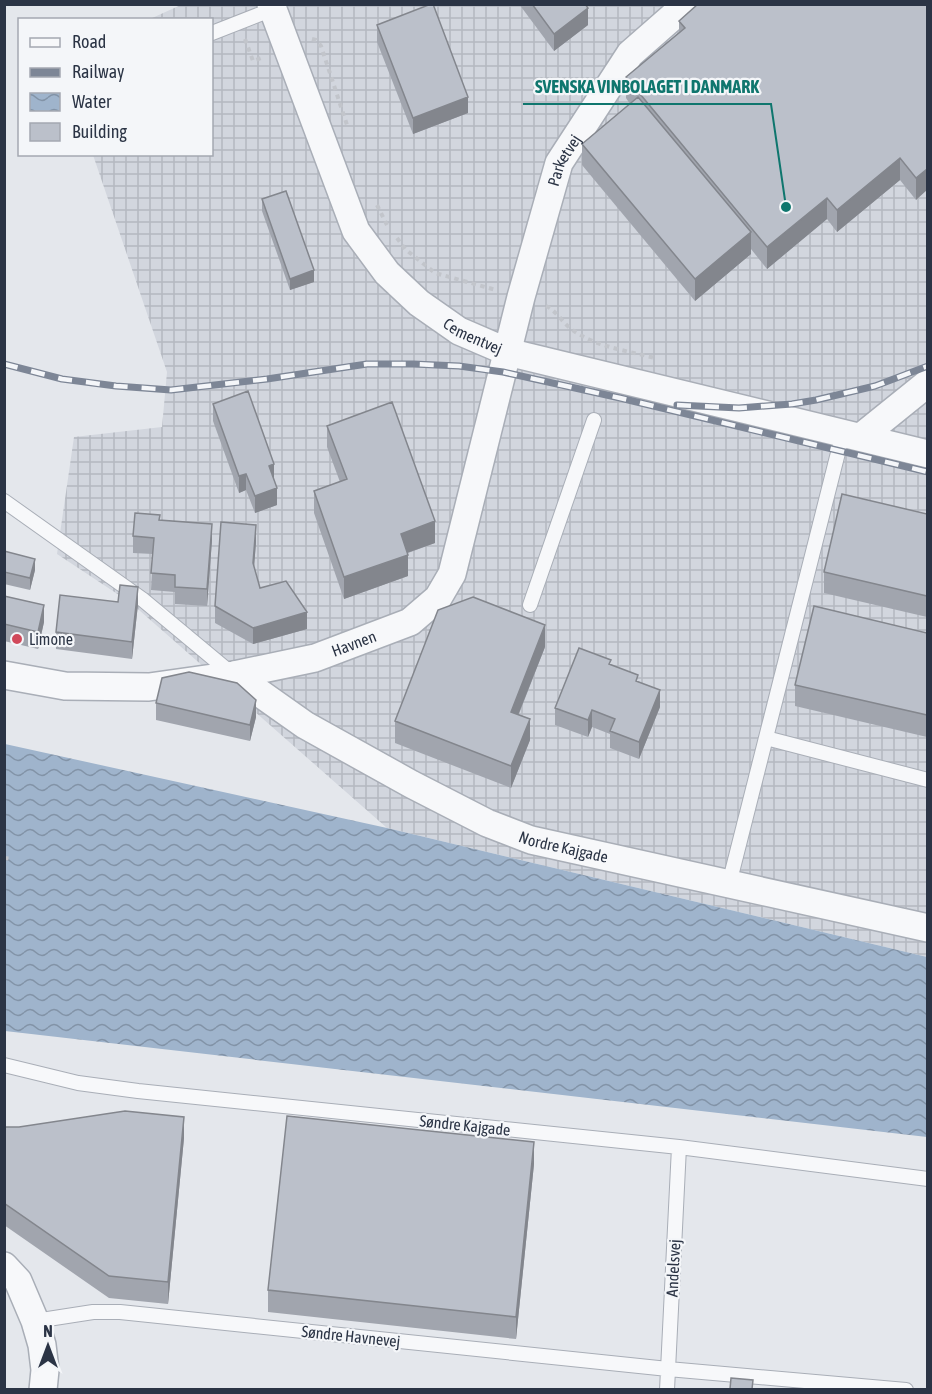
<svg xmlns="http://www.w3.org/2000/svg" width="932" height="1394" font-family="'Asap Condensed',sans-serif">
  <style>
    .industrial { fill: url(#industrial-grid) }
    .water { fill: url(#water-waves) }
    .lines { fill: none; stroke-linecap: round; stroke-linejoin: round }
    .service-casing { stroke: #a9aeb7; stroke-width: 16 }
    .minor-casing { stroke: #a9aeb7; stroke-width: 30 }
    .path { stroke: #c2c5cb; stroke-width: 4; stroke-dasharray: 4.5 4.5; stroke-linecap: butt }
    .service { stroke: #f7f8fa; stroke-width: 14 }
    .minor { stroke: #f7f8fa; stroke-width: 27 }
    .rail-casing { stroke: #7d8696; stroke-width: 7 }
    .rail { stroke: #f4f6f9; stroke-width: 4.5; stroke-dasharray: 14; stroke-linecap: butt }
    .wall { fill: #a1a5ae }
    .shaded-wall { fill: #83868d }
    .building { fill: #bbc0ca; stroke: #83868d; stroke-width: 1.5 }
    .poi-dot { fill: #d1495b; stroke: #f4f6f9; stroke-width: 2 }
    .labels { text-anchor: middle; stroke-width: 4.5; stroke-linejoin: round; paint-order: stroke }
    .street-label { font-size: 16px; fill: #2b3445; stroke: #f4f6f9 }
    .poi-label { font-size: 16px; fill: #2b3445; stroke: #f4f6f9; text-anchor: start }
    .leader { fill: none; stroke: #0f766e; stroke-width: 2 }
    .callout-dot { fill: #0f766e; stroke: #f4f6f9; stroke-width: 2 }
    .callout-label { font-size: 18px; text-anchor: middle; font-weight: bold; fill: #0f766e; stroke: #f4f6f9; stroke-width: 4.5; stroke-linejoin: round; paint-order: stroke }
  </style>
  <defs>
    <pattern id="industrial-grid" width="8" height="8" patternUnits="userSpaceOnUse" patternTransform="scale(1.5)"><rect width="8" height="8" fill="#d2d6de"/><path d="M0 4h8M4 0v8" fill="none" stroke="#b4b8c0"/></pattern>
    <pattern id="water-waves" width="16" height="10" patternUnits="userSpaceOnUse" patternTransform="scale(1.5)"><rect width="16" height="10" fill="#9fb4cc"/><path d="M0 5q4-4 8 0t8 0" fill="none" stroke="#8293a7"/></pattern>
  </defs>
  <rect width="100%" height="100%" fill="#e4e7ec"/>
  <path class="industrial" d="M183 4 927 5V957L387 828 131 603 57 554 74 437 162 427 167 372 93 155 212 154V20L150 19Z"/>
  <path class="water" d="M5 744 387 828 927 957V1137L5 1031Z"/>
  <g class="lines">
    <g class="service-casing">
      <path id="service" d="M212 33 273 9
        M4 501 142 599 232 674
        M530 605 594 420
        M766 738 928 780
        M729 884 843 433
        M4 1065 78 1083 138 1091 679 1147 928 1179
        M35 1321 93 1312H120L668 1369 906 1390
        M667 1390 679 1147"/>
    </g>
    <g class="minor-casing">
      <g id="minor">
        <path id="s1" d="M271 4 356 231 387 273 419 303 459 331 508 352 928 454"/>
        <path d="M861 437 928 383"/>
        <path id="s2" d="M4 675 65 686 149 687 234 675 315 658 410 622 438 598 452 574 521 297 559 163 630 54 687 4"/>
        <path id="s3" d="M234 675 305 725 411 784 487 823 531 840 928 928"/>
        <path d="M4 1266 18 1281 35 1321 42 1345 45 1370 43 1390"/>
      </g>
    </g>
    <path class="path" d="M245 39 253 61 264 57
      M312 39 316 40 321 46 347 125
      M377 205 387 225
      M397 238 405 249 435 273 496 290
      M546 306C556 310 564 325 574 331 597 347 628 351 655 358
      M4 858 12 859"/>
    <use href="#service" class="service"/>
    <use href="#minor" class="minor"/>
    <g class="rail-casing">
      <path id="rail" d="M4 364 62 379 116 386 171 390 267 379 367 364H413L459 366 503 372 620 398 928 472
        M677 405 739 408 792 404 816 400 875 386 928 366"/>
    </g>
    <use href="#rail" class="rail"/>
  </g>
  <path class="wall" d="M519 4H585L588 25 554 51Z
    M927 4 916 200 900 180 837 232 827 219 767 269 751 249V254L695 301 582 165V144L630 104 626 98V77L679 32V21Z
    M377 25 468 113 413 134 377 42Z
    M262 199 314 282 290 290 262 211Z
    M213 404 274 481 277 505 255 513 246 490 239 493 213 421Z
    M327 426 435 543 408 553V576L344 599 314 513V491L340 482 327 447Z
    M927 514V617L824 593V572Z
    M160 520 212 540 207 606 175 604V592L151 590 153 554 133 553V536Z
    M256 542 254 567 260 588 307 629 253 644 215 623V606Z
    M4 551 35 570 30 590 4 584Z
    M4 596 44 622 38 649 4 641Z
    M138 604 132 659 56 649V632Z
    M927 633V737L795 706V685Z
    M545 647 519 714 530 740 511 788 395 743V721Z
    M611 665 638 682 660 707 639 759 610 748V734L592 727 588 737 555 725V708Z
    M156 703 256 717 250 741 156 720Z
    M4 1127 184 1138 168 1304 109 1298 4 1225Z
    M534 1164 516 1339 268 1312V1290Z"/>
  <path class="shaded-wall" d="M588 8V25L554 51V34Z
    M468 97V113L413 134V118Z
    M900 158V180L837 232V210Z
    M927 169V190L916 200V178Z
    M827 198V219L767 269V247Z
    M751 232V254L695 301V279Z
    M314 270V282L290 290V279Z
    M274 464V481L269 483V466Z
    M246 474V490L239 493V476Z
    M277 488V505L255 513V496Z
    M435 521V543L401 555V534Z
    M212 524V540L207 606V589Z
    M256 525V542L253 580V563Z
    M408 555V576L344 599V577Z
    M35 559V570L30 590V578Z
    M138 587V604L132 659V642Z
    M44 605V622L38 649V632Z
    M307 612V629L253 644V628Z
    M545 625V647L511 733V712Z
    M660 690V707L639 759V742Z
    M256 700V717L250 741V725Z
    M592 710V727L588 737V720Z
    M530 719V740L511 788V766Z
    M184 1117V1138L168 1304V1282Z
    M534 1142V1164L516 1339V1317Z"/>
  <path class="building" d="M431 4H433L468 97 413 118 377 25Z
    M532 4H585L588 8 554 34Z
    M698 4H927V169L916 178 900 158 837 210 827 198 767 247 626 77 685 28 679 21Z
    M638 97 751 232 695 279 582 144Z
    M286 191 314 270 290 279 262 199Z
    M248 391 274 464 269 466 277 488 255 496 246 474 239 476 213 404Z
    M392 402 435 521 401 534 408 555 344 577 314 491 347 479 327 426Z
    M842 494 927 514V596L824 572Z
    M135 513 160 515 159 520 212 524 207 589 175 587V575L151 573 154 538 133 536Z
    M221 522 256 525 253 563 260 588 286 581 307 612 253 628 215 606Z
    M4 551 35 559 30 578 4 572Z
    M120 585 138 587 132 642 56 632 60 595 118 602Z
    M4 596 44 605 38 632 4 624Z
    M473 597 545 625 511 712 530 719 511 766 395 721 438 610Z
    M814 606 927 633V715L795 685Z
    M579 648 611 660 609 664 638 675 636 681 660 690 639 742 610 731 615 719 592 710 588 720 555 708Z
    M189 672 237 683 256 700 250 725 156 703 162 678Z
    M125 1111 184 1117 168 1282 109 1276 4 1203V1127H19Z
    M287 1116 534 1142 516 1317 268 1290Z
    M731 1378 753 1380 752 1389H730Z"/>
  <circle class="poi-dot" cx="17" cy="639" r="6"/>
  <g class="labels">
    <g class="street-label">
      <text dy="6" stroke="none"><textPath href="#s2" startOffset="910">Parketvej</textPath></text>
      <text dy="6" stroke="none"><textPath href="#s1" startOffset="402">Cementvej</textPath></text>
      <text dy="6" stroke="none"><textPath href="#s2" startOffset="356">Havnen</textPath></text>
      <text dy="6" stroke="none"><textPath href="#s3" startOffset="374">Nordre Kajgade</textPath></text>
      <text transform="translate(465 1125) rotate(6)" y="6">Søndre Kajgade</text>
      <text transform="translate(673 1268) rotate(-87)" y="6">Andelsvej</text>
      <text transform="translate(351 1336) rotate(6)" y="6">Søndre Havnevej</text>
    </g>
    <g class="poi-label">
      <text x="29" y="645">Limone</text>
    </g>
  </g>
  <path class="leader" d="M786 207L771 104H523"/>
  <circle class="callout-dot" cx="786" cy="207" r="6"/>
  <g class="callout-label">
    <text x="647" y="93">SVENSKA VINBOLAGET I DANMARK</text>
  </g>
  <rect width="932" height="1394" fill="none" stroke="#2b3445" stroke-width="12"/>
  <rect x="18" y="18" width="195" height="138" fill="#f4f6f9" stroke="#a4a8b1" stroke-width="1.5"/>
  <rect x="30" y="38" width="30" height="9" fill="#f7f8fa" stroke="#a4a8b1" stroke-width="1.5"/>
  <text x="72" y="48" font-size="18" fill="#2b3445">Road</text>
  <rect x="30" y="68" width="30" height="9" fill="#7d8696" stroke="#a4a8b1" stroke-width="1.5"/>
  <text x="72" y="78" font-size="18" fill="#2b3445">Railway</text>
  <rect x="30" y="93" width="30" height="18" fill="url(#water-waves)" stroke="#a4a8b1" stroke-width="1.5"/>
  <text x="72" y="108" font-size="18" fill="#2b3445">Water</text>
  <rect x="30" y="123" width="30" height="18" fill="#bbc0ca" stroke="#a4a8b1" stroke-width="1.5"/>
  <text x="72" y="138" font-size="18" fill="#2b3445">Building</text>
  <g transform="translate(48 1346)" stroke="#f4f6f9" stroke-width="4.5" paint-order="stroke">
  <path d="M0-4.5L10 22L0 15L-10 22Z" fill="#2b3445"/>
  <text y="-9" font-size="16" font-weight="bold" text-anchor="middle" fill="#2b3445">N</text>
  </g>
</svg>
